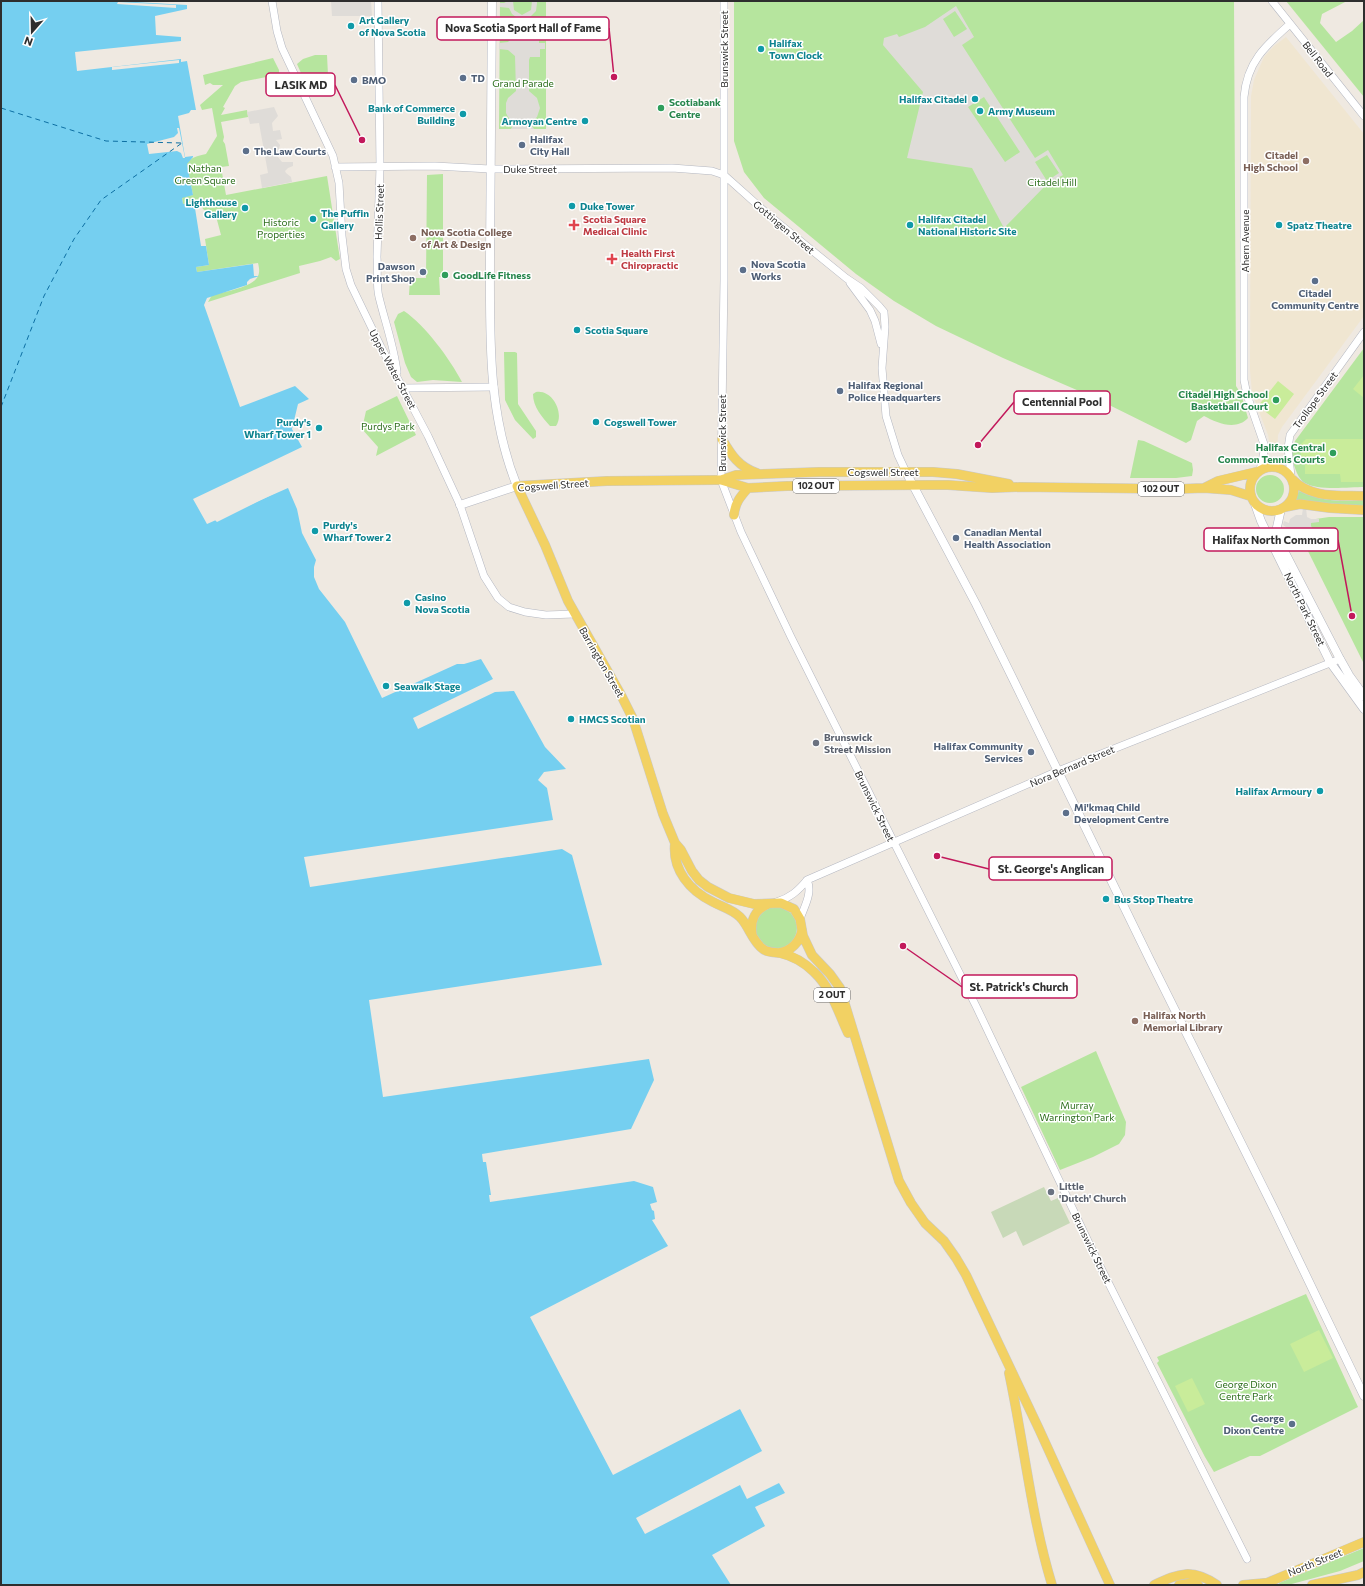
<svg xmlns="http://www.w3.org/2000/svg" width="1365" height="1586" font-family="Commissioner,sans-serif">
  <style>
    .education { fill: #f0e6d1 }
    .green { fill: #b6e59e }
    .cemetery { fill: #c8d9b8 }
    .pitch { fill: #c9ec9a }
    .plaza { fill: #dfdcd8; fill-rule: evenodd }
    .water { fill: #75cff0 }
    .pier { fill: #efe9e1 }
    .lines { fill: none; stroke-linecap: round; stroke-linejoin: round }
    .ferry { stroke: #0d6fa3; stroke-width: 1; stroke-dasharray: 5 4; stroke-linecap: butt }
    .tertiary-casing { stroke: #b4b7c1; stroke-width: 8 }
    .secondary-casing { stroke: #b4b7c1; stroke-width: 9 }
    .primary-casing { stroke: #c9c9c9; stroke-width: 10 }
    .tertiary { stroke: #fff; stroke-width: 7 }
    .secondary { stroke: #fff; stroke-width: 8 }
    .primary { stroke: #f2d163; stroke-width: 9 }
    .culture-dot { fill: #0f9aa8; stroke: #fff; stroke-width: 1.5 }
    .service-dot { fill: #5c6f8a; stroke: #fff; stroke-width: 1.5 }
    .leisure-dot { fill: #2e9e5b; stroke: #fff; stroke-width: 1.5 }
    .education-dot { fill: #8d6e63; stroke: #fff; stroke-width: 1.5 }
    .health-dot { fill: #e0444e; stroke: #fff; stroke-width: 1.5 }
    .worship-dot { fill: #6b7280; stroke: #fff; stroke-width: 1.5 }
    .labels { text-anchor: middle; stroke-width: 3; stroke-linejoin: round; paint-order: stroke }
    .shield { fill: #fff; stroke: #6d6d6d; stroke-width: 1 }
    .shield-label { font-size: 9px; font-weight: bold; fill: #2e2e2e }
    .culture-label { font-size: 10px; font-weight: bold; fill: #0d838f; stroke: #fff; text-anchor: start }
    .street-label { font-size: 10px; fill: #2e2e2e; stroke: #fff }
    .service-label { font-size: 10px; font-weight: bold; fill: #4e5e75; stroke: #fff; text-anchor: start }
    .park-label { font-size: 10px; fill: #2c6e1b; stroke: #fff }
    .leisure-label { font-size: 10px; font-weight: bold; fill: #27864d; stroke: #fff; text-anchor: start }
    .education-label { font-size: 10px; font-weight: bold; fill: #785e54; stroke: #fff; text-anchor: start }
    .health-label { font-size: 10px; font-weight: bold; fill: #be3a42; stroke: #fff; text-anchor: start }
    .worship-label { font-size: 10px; font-weight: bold; fill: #5b616d; stroke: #fff; text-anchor: start }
    .leader { fill: none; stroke: #c2185b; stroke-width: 1.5 }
    .callout-dot { fill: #c2185b; stroke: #fff; stroke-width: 1.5 }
    .callout { fill: #fff; stroke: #c2185b; stroke-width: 1.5 }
    .callout-label { font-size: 11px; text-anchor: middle; font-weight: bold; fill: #2e2e2e }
  </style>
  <rect width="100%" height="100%" fill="#efe9e1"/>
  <path class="education" d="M1286 37 1364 134V316L1282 427 1278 435 1277 452 1271 451 1268 435 1252 393 1250 370 1251 96 1254 80 1264 57 1274 46Z"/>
  <path class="green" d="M500 1H546V129H499Z
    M734 1H1234L1236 386 1241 394 1248 418C1236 431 1217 423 1204 416L1197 421 1191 440 1186 443 1093 397 1003 358 936 326 894 301 856 274 764 198 744 172 734 141Z
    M1286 1H1347L1322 14 1320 23 1336 42 1352 31 1364 20V97Z
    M315 55H327L329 95 311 96 297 64 303 59Z
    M273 58 279 70V76L276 75 241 82 235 86 223 107 225 108 221 115 247 110 248 117 221 122 224 137 223 141 225 144 229 166 221 167 226 195 327 176 340 259 336 261 331 257 320 261 299 266 300 273 208 302 212 295C223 292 254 287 258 276 260 272 259 267 258 263L197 272 196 267 209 265 205 239 221 235 217 220 203 209 199 201 183 204 182 197 193 195 187 164C191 157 197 156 206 154L217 136 212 108 202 110 200 105 223 85H213L210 83 205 85 203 75Z
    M443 174V277H439L440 295H409L410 278H426L427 175Z
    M404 311C425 325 450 359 462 382L433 380 417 382 411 377 405 363 394 322 398 314Z
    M1364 348V487C1349 487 1318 491 1305 483 1300 480 1297 474 1295 468 1291 458 1291 451 1295 441Z
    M504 352H515L517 353 518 404 536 431V437L533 439 515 420 505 400Z
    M536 392C552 389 565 413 556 426H550C542 417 533 407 533 394Z
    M397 396 416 435 376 456 378 447 362 429 366 411Z
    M1138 440 1144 441 1192 463 1193 470 1192 476 1176 478H1130Z
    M1256 489a14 14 0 1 1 28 0a14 14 0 1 1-28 0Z
    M1299 491C1323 502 1338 501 1364 501V508L1296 501V498Z
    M1329 517H1364V664L1299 533 1309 520Z
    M755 928a21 21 0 1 1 42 0a21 21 0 1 1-42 0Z
    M1096 1051 1126 1122 1125 1135 1119 1144 1093 1157 1060 1170 1021 1087Z
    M1306 1294 1358 1407 1260 1456H1250L1214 1472 1205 1457 1157 1363 1159 1361 1157 1357Z
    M1364 1548V1561L1340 1571 1288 1585H1280L1279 1583Z"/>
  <path class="cemetery" d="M1044 1187 1051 1201 1058 1198 1070 1223 1023 1246 1016 1231 1003 1238 991 1212Z"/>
  <path class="pitch" d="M1364 375V398L1353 389Z
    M1278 381 1294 394 1275 419 1258 406Z
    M1306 439H1364V482H1341L1340 474H1305V462H1301V444Z
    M1319 1330 1333 1358 1304 1372 1290 1344Z
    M1192 1378 1205 1404 1188 1412 1175 1386Z"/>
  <path class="plaza" d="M331 1H371L372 16H332Z
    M508 1H513L514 10 522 15 531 10 532 1H537V3L536 11 530 17V33L532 35 539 36V43H545V49H540V57H530L529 60V91L537 98 540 108 537 117 530 123 534 129H511L514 123 508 117 506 113V103L508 98 516 91 515 56 508 50 499 49V43L508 42 513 37 515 33 516 17 512 14 509 8 500 7V3H504Z
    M956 6 974 37 962 45 1035 158 1048 150 1063 175 1046 185 1004 228 972 168 907 158 923 92 883 45 884 38 897 34 899 37 925 27ZM955 11 967 29 954 37 943 19ZM984 97 1020 152 1005 162 968 107ZM1047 155 1059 173 1047 181 1035 162Z
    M274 107 278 116 272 123 273 131 280 130 282 139 276 140 280 145 277 156 282 162H293V166L288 168 285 171 286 173 291 177 292 182 262 188 260 175 268 173 259 123 250 124 247 112Z
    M1303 508H1306L1307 517 1311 519H1319V522L1311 523V526L1314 531 1311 534 1305 528 1300 534 1295 533 1294 540H1290V530L1283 525 1284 521 1289 523 1290 519 1296 515H1302Z"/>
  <path class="water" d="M1 1H118L187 5V9L155 16 156 35 181 37V41L75 52 77 71 181 59V62L187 61 196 110H191L189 113 178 116 185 157 193 156V157L187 164 193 195 182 198 183 204 194 202 201 246H206L209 265 196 267 197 272 253 264 254 276H259L250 279 247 282V285L207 298 204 305 240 407 295 386 309 399 298 404 292 429 302 447 193 499 207 524 288 488 297 509 302 533 316 560 314 567V577L319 589 345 622 382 698 457 664H464L481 659 493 679 413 718 418 729 495 692 514 691 545 747 566 769 544 772 538 780 547 788 553 820 304 857 310 887 562 849 572 855 602 965 369 1000 383 1097 649 1059 654 1080 631 1129 482 1154 483 1162H486L491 1195H489L490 1202 634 1181 653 1187 657 1202 650 1204 652 1210 654 1211 655 1219 652 1220 668 1246 530 1317 613 1475 740 1409 762 1451 636 1518 645 1534 740 1485 747 1499 779 1483 785 1493 755 1507 765 1526 712 1555 731 1585H1Z"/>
  <path class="pier" d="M118 2 176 5V8L117 4Z
    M179 60V63L112 70V67Z
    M177 128H179L185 158H183L181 153 177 151 149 154 147 144 174 137 178 133Z
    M287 486H289L217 522 214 519Z"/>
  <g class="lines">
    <path class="ferry" d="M1 108 106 141 181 143
      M1 407 44 296 74 239 101 200 182 143"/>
    <g class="tertiary-casing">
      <path id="tertiary" d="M272 1 277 31 282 48 333 156 339 183 342 236 346 269 351 285 381 347 428 436 460 505 484 576 498 598 509 607 525 612 546 615 574 614
        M378 1 380 167 377 257C378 270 376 286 379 297 385 322 394 346 397 372
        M724 1V280L721 480 741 532 791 637 976 1006 1098 1262 1247 1559
        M1272 1 1364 116
        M335 167 435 166 490 169 672 168 712 171 724 175 771 217 846 278 861 288 879 306 884 312 885 327 882 368 886 416 898 455 906 472
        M850 283 870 310 875 321 881 344
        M403 388 494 387
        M1260 470 1265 447 1247 395 1244 380V97C1247 62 1265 46 1290 24
        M1291 476 1288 448 1290 435 1364 332
        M776 902C790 898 798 891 807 880L1058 771 1340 659
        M800 919C804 907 813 893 807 880"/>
    </g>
    <g class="secondary-casing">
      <path id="secondary" d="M906 472 976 604 1014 681 1150 960 1274 1209 1364 1396
        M1255 504 1261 521 1330 662 1364 709
        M460 505 517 486C487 412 490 335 490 256 490 171 492 86 492 1
        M1281 509 1277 527 1279 541 1340 659 1349 675 1364 696"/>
    </g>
    <g class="primary-casing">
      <path id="primary" d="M722 439C731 455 739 467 757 473
        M1250 489a22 22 0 1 1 44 0a22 22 0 1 1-44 0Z
        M1292 479C1311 499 1339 495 1364 496
        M721 480 736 475 819 472H933L957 474 1009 484
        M1204 488 1218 481 1256 472
        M1285 507 1300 504 1330 508 1364 510
        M734 515C735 503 740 497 748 488
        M675 843C672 870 690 891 713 902 722 907 732 909 740 917 749 926 752 941 763 949 768 953 774 952 780 953 793 956 805 963 814 972 832 989 838 1012 848 1033
        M752 934C750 920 756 909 768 904
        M779 953C791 951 800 942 802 930
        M1009 1373C1024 1443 1031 1516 1052 1585
        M1110 1585 1039 1429 966 1275 956 1258 944 1241 925 1223 911 1203 899 1181 840 988 830 974 812 955 803 936 800 919 794 909 781 903 754 904 729 898 708 887 699 880 692 871 681 850 675 843 663 814 633 719 621 695 568 601 545 545 517 486 607 481 716 480H721L748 488 787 486 927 485H948L992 488 1020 487 1177 489 1204 488 1231 490 1250 496
        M1154 1585C1180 1573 1192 1568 1217 1585
        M1179 1585 1192 1583 1198 1585
        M1243 1585 1265 1583
        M1262 1585 1364 1542
        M1312 1585 1358 1575 1364 1572"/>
    </g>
    <use href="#tertiary" class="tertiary"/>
    <use href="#secondary" class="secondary"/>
    <use href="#primary" class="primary"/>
  </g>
  <g class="culture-dot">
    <circle cx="351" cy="26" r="4"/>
    <circle cx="761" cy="49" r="4"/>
    <circle cx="975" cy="99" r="4"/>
    <circle cx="980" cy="111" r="4"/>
    <circle cx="463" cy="114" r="4"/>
    <circle cx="585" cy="121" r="4"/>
    <circle cx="572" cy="206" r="4"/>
    <circle cx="245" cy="208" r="4"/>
    <circle cx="313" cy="219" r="4"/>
    <circle cx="910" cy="225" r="4"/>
    <circle cx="1279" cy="225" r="4"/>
    <circle cx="577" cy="330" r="4"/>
    <circle cx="596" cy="422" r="4"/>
    <circle cx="319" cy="428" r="4"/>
    <circle cx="315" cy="531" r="4"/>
    <circle cx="407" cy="603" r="4"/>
    <circle cx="386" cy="686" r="4"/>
    <circle cx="571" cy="719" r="4"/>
    <circle cx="1320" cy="791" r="4"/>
    <circle cx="1106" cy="899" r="4"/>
  </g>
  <g class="service-dot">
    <circle cx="463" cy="78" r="4"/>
    <circle cx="354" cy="80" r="4"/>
    <circle cx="522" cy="145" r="4"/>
    <circle cx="246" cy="151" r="4"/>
    <circle cx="743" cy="270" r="4"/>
    <circle cx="423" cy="272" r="4"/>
    <circle cx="1315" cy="281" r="4"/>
    <circle cx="840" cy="391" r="4"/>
    <circle cx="956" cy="538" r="4"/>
    <circle cx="1031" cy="752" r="4"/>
    <circle cx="1066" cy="813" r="4"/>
    <circle cx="1292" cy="1424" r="4"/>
  </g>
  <g class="leisure-dot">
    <circle cx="661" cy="108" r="4"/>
    <circle cx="445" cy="275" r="4"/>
    <circle cx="1276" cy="400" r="4"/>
    <circle cx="1333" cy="453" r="4"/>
  </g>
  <g class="education-dot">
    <circle cx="1306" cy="161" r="4"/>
    <circle cx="413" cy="238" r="4"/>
    <circle cx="1135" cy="1021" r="4"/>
  </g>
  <g class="health-dot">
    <path d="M572 219h4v4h4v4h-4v4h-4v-4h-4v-4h4z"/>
    <path d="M610 253h4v4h4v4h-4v4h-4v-4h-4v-4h4z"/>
  </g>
  <g class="worship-dot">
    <circle cx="816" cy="743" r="4"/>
    <circle cx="1051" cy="1192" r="4"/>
  </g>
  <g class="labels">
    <g class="shield">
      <rect x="793" y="479" width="46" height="14" rx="3"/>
      <rect x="1138" y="482" width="46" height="14" rx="3"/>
      <rect x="814" y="988" width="36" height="14" rx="3"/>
    </g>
    <g class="shield-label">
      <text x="816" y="489">102 OUT</text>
      <text x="1161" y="492">102 OUT</text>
      <text x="832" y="998">2 OUT</text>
    </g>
    <g class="culture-label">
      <text x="359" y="24">Art Gallery<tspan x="359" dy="12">of Nova Scotia</tspan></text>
      <text x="769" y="47">Halifax<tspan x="769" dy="12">Town Clock</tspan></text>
      <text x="967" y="103" text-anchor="end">Halifax Citadel</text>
      <text x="455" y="112" text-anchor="end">Bank of Commerce<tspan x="455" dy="12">Building</tspan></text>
      <text x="988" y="115">Army Museum</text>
      <text x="577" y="125" text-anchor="end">Armoyan Centre</text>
      <text x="237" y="206" text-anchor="end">Lighthouse<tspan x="237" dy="12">Gallery</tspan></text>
      <text x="580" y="210">Duke Tower</text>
      <text x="321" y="217">The Puffin<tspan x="321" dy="12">Gallery</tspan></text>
      <text x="918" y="223">Halifax Citadel<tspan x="918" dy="12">National Historic Site</tspan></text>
      <text x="1287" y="229">Spatz Theatre</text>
      <text x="585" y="334">Scotia Square</text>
      <text x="311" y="426" text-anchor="end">Purdy's<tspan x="311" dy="12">Wharf Tower 1</tspan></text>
      <text x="604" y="426">Cogswell Tower</text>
      <text x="323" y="529">Purdy's<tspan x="323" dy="12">Wharf Tower 2</tspan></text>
      <text x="415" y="601">Casino<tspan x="415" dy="12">Nova Scotia</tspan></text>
      <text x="394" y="690">Seawalk Stage</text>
      <text x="579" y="723">HMCS Scotian</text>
      <text x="1312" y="795" text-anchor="end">Halifax Armoury</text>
      <text x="1114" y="903">Bus Stop Theatre</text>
    </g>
    <g class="street-label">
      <text transform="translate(724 49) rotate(-90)" y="4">Brunswick Street</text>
      <text transform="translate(1318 59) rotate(52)" y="4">Bell Road</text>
      <text x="530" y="173">Duke Street</text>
      <text transform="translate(379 212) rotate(-88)" y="4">Hollis Street</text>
      <text transform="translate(784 227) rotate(40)" y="4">Gottingen Street</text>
      <text transform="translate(1245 241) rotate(-90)" y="4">Ahern Avenue</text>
      <text transform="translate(393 369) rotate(62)" y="4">Upper Water Street</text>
      <text transform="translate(1315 400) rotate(-54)" y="4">Trollope Street</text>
      <text transform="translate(722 433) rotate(-90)" y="4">Brunswick Street</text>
      <text x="883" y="476">Cogswell Street</text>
      <text transform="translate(553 485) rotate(-4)" y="4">Cogswell Street</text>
      <text transform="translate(1305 609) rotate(64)" y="4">North Park Street</text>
      <text transform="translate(602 662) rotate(60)" y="4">Barrington Street</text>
      <text transform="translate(1072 766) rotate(-23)" y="4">Nora Bernard Street</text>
      <text transform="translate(875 806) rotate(64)" y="4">Brunswick Street</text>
      <text transform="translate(1092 1248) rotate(64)" y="4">Brunswick Street</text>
      <text transform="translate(1315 1562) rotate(-22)" y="4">North Street</text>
    </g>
    <g class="service-label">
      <text x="471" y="82">TD</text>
      <text x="362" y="84">BMO</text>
      <text x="530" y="143">Halifax<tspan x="530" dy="12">City Hall</tspan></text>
      <text x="254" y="155">The Law Courts</text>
      <text x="751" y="268">Nova Scotia<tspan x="751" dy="12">Works</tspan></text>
      <text x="415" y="270" text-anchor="end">Dawson<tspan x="415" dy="12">Print Shop</tspan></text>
      <text x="1315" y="297" text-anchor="middle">Citadel<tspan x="1315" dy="12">Community Centre</tspan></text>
      <text x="848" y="389">Halifax Regional<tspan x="848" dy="12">Police Headquarters</tspan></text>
      <text x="964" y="536">Canadian Mental<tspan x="964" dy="12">Health Association</tspan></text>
      <text x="1023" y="750" text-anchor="end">Halifax Community<tspan x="1023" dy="12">Services</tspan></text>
      <text x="1074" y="811">Mi'kmaq Child<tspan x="1074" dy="12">Development Centre</tspan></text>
      <text x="1284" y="1422" text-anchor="end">George<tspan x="1284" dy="12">Dixon Centre</tspan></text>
    </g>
    <g class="park-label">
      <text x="523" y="87">Grand Parade</text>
      <text x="205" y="172">Nathan<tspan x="205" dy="12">Green Square</tspan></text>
      <text x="1052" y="186">Citadel Hill</text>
      <text x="281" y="226">Historic<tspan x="281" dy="12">Properties</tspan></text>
      <text x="388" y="430">Purdys Park</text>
      <text x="1077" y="1109">Murray<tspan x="1077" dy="12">Warrington Park</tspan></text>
      <text x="1246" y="1388">George Dixon<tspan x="1246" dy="12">Centre Park</tspan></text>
    </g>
    <g class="leisure-label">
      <text x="669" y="106">Scotiabank<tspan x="669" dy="12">Centre</tspan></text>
      <text x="453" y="279">GoodLife Fitness</text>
      <text x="1268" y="398" text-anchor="end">Citadel High School<tspan x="1268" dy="12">Basketball Court</tspan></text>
      <text x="1325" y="451" text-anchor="end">Halifax Central<tspan x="1325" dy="12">Common Tennis Courts</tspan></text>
    </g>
    <g class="education-label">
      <text x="1298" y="159" text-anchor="end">Citadel<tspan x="1298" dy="12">High School</tspan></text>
      <text x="421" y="236">Nova Scotia College<tspan x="421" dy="12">of Art &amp; Design</tspan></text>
      <text x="1143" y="1019">Halifax North<tspan x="1143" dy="12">Memorial Library</tspan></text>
    </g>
    <g class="health-label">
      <text x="583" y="223">Scotia Square<tspan x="583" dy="12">Medical Clinic</tspan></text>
      <text x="621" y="257">Health First<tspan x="621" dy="12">Chiropractic</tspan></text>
    </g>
    <g class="worship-label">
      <text x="824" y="741">Brunswick<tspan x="824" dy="12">Street Mission</tspan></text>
      <text x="1059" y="1190">Little<tspan x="1059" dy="12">'Dutch' Church</tspan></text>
    </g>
  </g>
  <path class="leader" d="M614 77L609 28M362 140L335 85M978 445L1014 402M1352 616L1338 540M937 856L989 869M903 946L962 987"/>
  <g class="callout-dot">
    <circle cx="614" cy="77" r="4"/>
    <circle cx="362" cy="140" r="4"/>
    <circle cx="978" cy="445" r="4"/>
    <circle cx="1352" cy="616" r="4"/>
    <circle cx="937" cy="856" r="4"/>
    <circle cx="903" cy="946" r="4"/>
  </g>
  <g class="callout">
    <rect x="437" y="17" width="172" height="23" rx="4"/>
    <rect x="266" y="73" width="69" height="23" rx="4"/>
    <rect x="1014" y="391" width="96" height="23" rx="4"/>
    <rect x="1204" y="528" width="134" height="23" rx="4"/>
    <rect x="989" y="857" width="123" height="23" rx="4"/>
    <rect x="962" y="975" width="115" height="23" rx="4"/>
  </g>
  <g class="callout-label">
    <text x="523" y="32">Nova Scotia Sport Hall of Fame</text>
    <text x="301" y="89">LASIK MD</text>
    <text x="1062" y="406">Centennial Pool</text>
    <text x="1271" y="544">Halifax North Common</text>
    <text x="1051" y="873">St. George's Anglican</text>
    <text x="1019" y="991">St. Patrick's Church</text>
  </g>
  <rect width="1365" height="1586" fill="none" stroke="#2e2e2e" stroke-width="4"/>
  <g transform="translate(32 32) rotate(200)" stroke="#ffffff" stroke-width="3" paint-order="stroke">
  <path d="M0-3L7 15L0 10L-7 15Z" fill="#2e2e2e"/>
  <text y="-6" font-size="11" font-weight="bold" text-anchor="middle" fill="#2e2e2e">N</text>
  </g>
</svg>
